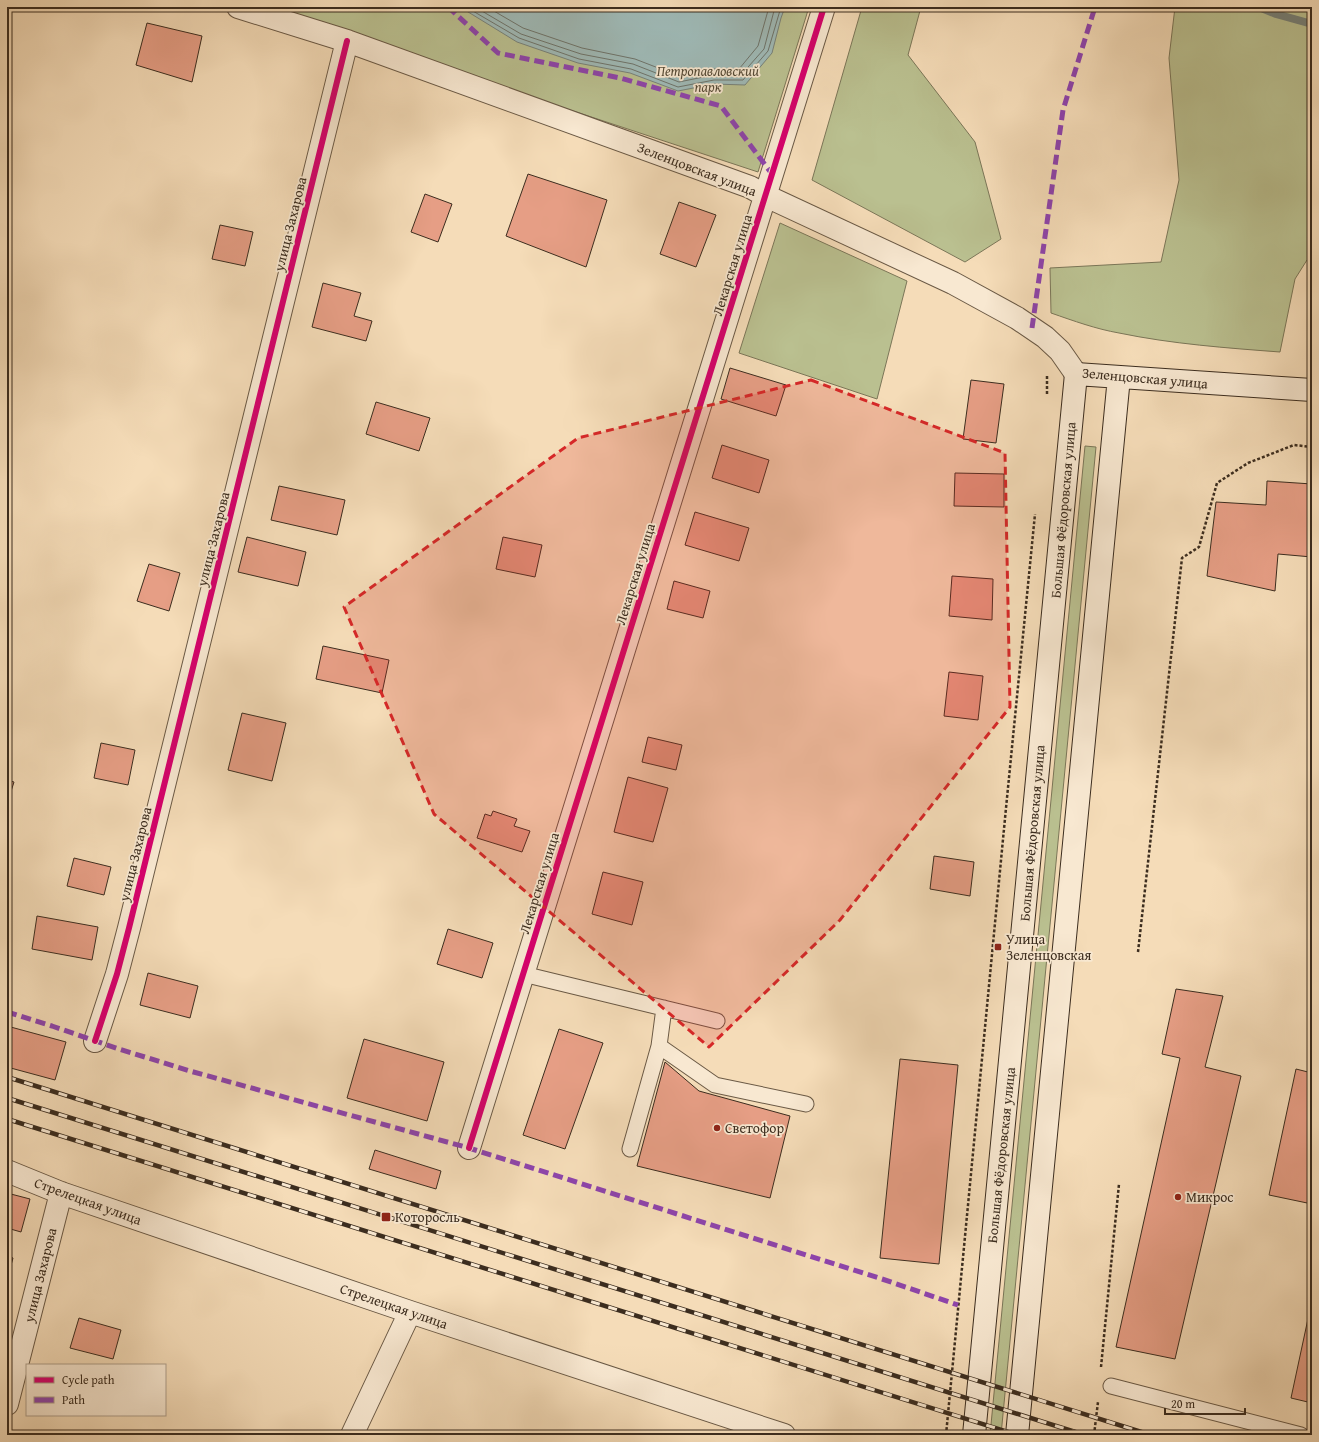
<svg xmlns="http://www.w3.org/2000/svg" width="1319" height="1442" font-family="'Gentium Book Plus',serif">
  <style>
    .green { fill: #bac090; stroke: #7b7658 }
    .water { fill: #9fbab7; stroke: #77827a }
    .lines { fill: none; stroke-linecap: round; stroke-linejoin: round }
    .shore { stroke: #6e746b; stroke-width: 1 }
    .stream { stroke: #77827a; stroke-width: 8 }
    .building { fill: #e69e85; stroke: #3c2d1f }
    .lane-casing { stroke: #6a5945; stroke-width: 17 }
    .street-casing { stroke: #6a5945; stroke-width: 24 }
    .secondary-casing { stroke: #3c2d1f; stroke-width: 24 }
    .path { stroke: #3c2d1f; stroke-width: 2.5; stroke-dasharray: 3 2; stroke-linecap: butt }
    .lane { stroke: #f8e8d1; stroke-width: 15 }
    .street { stroke: #f8e8d1; stroke-width: 22 }
    .secondary { stroke: #f8e8d1; stroke-width: 22 }
    .rail-casing { stroke: #3c2d1f; stroke-width: 4.5 }
    .rail { stroke: #f8e8d1; stroke-width: 3; stroke-dasharray: 9; stroke-linecap: butt }
    .quiet { stroke: #8e44ad; stroke-width: 5; stroke-dasharray: 10 5; stroke-linecap: butt }
    .cycleway-casing { stroke: #f8e8d1; stroke-width: 8 }
    .cycleway { stroke: #d6006c; stroke-width: 6 }
    .marked { fill: #d62828; fill-opacity: 0.2; stroke: #d62828; stroke-width: 3; stroke-dasharray: 8 5; stroke-linejoin: round }
    .poi-dot { fill: #8f2418; stroke: #f8e8d1; stroke-width: 1.5 }
    .labels { text-anchor: middle; stroke-width: 3.5; stroke-linejoin: round; paint-order: stroke }
    .park-label { font-size: 14px; font-style: italic; fill: #554a36; stroke: #f8e8d1 }
    .street-label { font-size: 14px; fill: #3c2d1f; stroke: #f8e8d1 }
    .poi-label { font-size: 14px; fill: #3c2d1f; stroke: #f8e8d1; text-anchor: start }
  </style>
  <rect width="100%" height="100%" fill="#f5dcb8"/>
  <filter id="stains"><feTurbulence type="fractalNoise" baseFrequency=".005" numOctaves="4"/><feColorMatrix values="0 0 0 0 .2 0 0 0 0 .09 0 0 0 0 .02 0 0 0 .5 -.17"/></filter>
  <radialGradient id="worn" r=".72"><stop offset=".6" stop-color="#630" stop-opacity="0"/><stop offset="1" stop-color="#630" stop-opacity=".3"/></radialGradient>
  <path class="green" d="M258 7H809L758 172Z
    M862 7H921L908 55 975 142 1001 239 965 262 812 180Z
    M1175 7H1312V260H1307L1295 279 1280 352C1227 348 1172 344 1119 333 1096 329 1074 321 1051 313L1050 268 1161 262 1179 180 1169 58Z
    M780 223 907 281 877 399 739 353Z
    M1085 446 1096 447 1001 1435H990Z"/>
  <path class="water" d="M460 7H785L781 18 772 53 745 85 714 84 678 91 630 73 578 63 517 42Z"/>
  <g class="lines">
    <path class="shore" d="M466 7 519 38 579 59 631 69 678 87 714 80H743L768 51 781 7
      M475 7 521 34 581 54 633 64 679 82 713 75H741L764 49 775 7
      M487 7 523 28 582 48 635 59 679 76 713 69H739L758 46 769 7"/>
    <path class="stream" d="M1259 7 1276 14 1312 24"/>
  </g>
  <path class="building" d="M147 23 202 36 192 82 136 65Z
    M528 174 607 200 586 267 506 236Z
    M425 194 452 204 438 242 411 232Z
    M679 202 716 215 696 267 660 254Z
    M220 225 253 232 245 266 212 259Z
    M323 283 361 293 354 316 372 321 366 341 312 327Z
    M730 368 786 385 776 416 721 399Z
    M971 380 1004 384 996 443 963 439Z
    M376 402 430 418 419 451 366 434Z
    M722 445 769 460 759 493 712 478Z
    M955 473 1004 474V507L954 506Z
    M1267 481 1312 484V557L1278 554 1275 591 1207 576 1216 502 1266 505Z
    M279 486 345 500 337 535 271 520Z
    M695 512 749 528 739 561 685 545Z
    M247 537 306 552 298 586 238 572Z
    M503 537 542 545 535 577 496 569Z
    M149 564 180 573 169 611 137 601Z
    M952 576 993 579 992 620 949 616Z
    M674 581 710 591 703 618 667 609Z
    M323 646 389 660 382 693 316 679Z
    M949 672 983 676 978 720 944 716Z
    M242 713 286 723 272 781 228 770Z
    M648 737 682 745 676 770 642 762Z
    M101 743 135 750 128 785 94 778Z
    M628 777 668 788 653 842 614 832Z
    M7 780 14 782 7 804Z
    M493 811 517 819 514 826 530 831 522 852 477 838 485 814 491 816Z
    M934 856 974 862 970 896 930 889Z
    M74 858 111 867 104 895 67 886Z
    M603 872 643 882 632 925 592 914Z
    M37 916 98 927 92 960 32 949Z
    M448 929 493 943 482 978 437 964Z
    M148 973 198 986 190 1018 140 1005Z
    M1176 989 1223 996 1205 1067 1241 1076 1175 1359 1116 1347 1180 1058 1162 1054Z
    M7 1026 66 1042 55 1080 7 1067Z
    M559 1029 603 1043 565 1149 523 1135Z
    M364 1039 444 1062 427 1121 347 1098Z
    M900 1059 958 1065 939 1264 880 1258Z
    M665 1062 699 1091 790 1116 770 1198 637 1166Z
    M1296 1069 1312 1073V1204L1269 1195Z
    M375 1150 441 1171 436 1189 369 1169Z
    M7 1193 30 1199 21 1232 7 1228Z
    M7 1256 13 1258 7 1280Z
    M1312 1300V1403L1291 1398Z
    M79 1318 121 1330 113 1359 70 1348Z"/>
  <g class="lines">
    <g class="lane-casing">
      <path id="lane" d="M523 974 717 1021
        M664 1008 659 1046 715 1085 806 1104
        M630 1149 659 1046
        M1111 1386 1301 1435"/>
    </g>
    <g class="street-casing">
      <path id="street" d="M238 7 347 41 750 187 766 196 953 283 1017 318 1045 337 1060 351 1076 374
        M95 1041 117 974 129 928 347 41
        M469 1148 824 7
        M7 1171 61 1193 410 1312 784 1435
        M7 1404 61 1193
        M352 1435 410 1312"/>
    </g>
    <g class="secondary-casing">
      <path id="secondary" d="M974 1435 1076 374 1312 390
        M1017 1435 1119 377"/>
    </g>
    <path class="path" d="M1047 376V395
      M1138 952 1182 558 1199 547 1217 483 1248 463 1294 445 1312 447
      M1101 1367 1119 1184
      M946 1435 1006 808 1035 514
      M1094 1435 1098 1402"/>
    <use href="#lane" class="lane"/>
    <use href="#street" class="street"/>
    <use href="#secondary" class="secondary"/>
    <g class="rail-casing">
      <path id="rail" d="M7 1077 1151 1435
        M7 1098 1085 1435
        M7 1119 1018 1435"/>
    </g>
    <use href="#rail" class="rail"/>
    <path class="quiet" d="M448 7 498 53 620 78 721 106 772 174
      M1032 328 1063 110 1095 7
      M7 1012 52 1026 119 1049 190 1071 469 1148 882 1279 958 1305"/>
    <g class="cycleway-casing">
      <path id="cycleway" d="M95 1041 117 974 129 928 347 41
        M469 1148 824 7"/>
    </g>
    <use href="#cycleway" class="cycleway"/>
  </g>
  <path class="marked" d="M811 380 1005 453 1010 707 840 920 709 1047 434 814 344 607 578 438Z"/>
  <g class="poi-dot">
    <rect x="994" y="943" width="8" height="8" rx="2"/>
    <circle cx="717" cy="1128" r="4"/>
    <circle cx="1178" cy="1197" r="4"/>
    <rect x="381" y="1212" width="10" height="10" rx="2"/>
  </g>
  <g class="labels">
    <g class="park-label">
      <text x="708" y="76">Петропавловский<tspan x="708" dy="16">парк</tspan></text>
    </g>
    <g class="street-label">
      <text transform="translate(697 169) rotate(21)" y="5">Зеленцовская улица</text>
      <text transform="translate(290 224) rotate(-76)" y="5">улица Захарова</text>
      <text transform="translate(732 265) rotate(-73)" y="5">Лекарская улица</text>
      <text transform="translate(1145 378) rotate(5)" y="5">Зеленцовская улица</text>
      <text transform="translate(1063 510) rotate(-85)" y="5">Большая Фёдоровская улица</text>
      <text transform="translate(213 539) rotate(-76)" y="5">улица Захарова</text>
      <text transform="translate(635 574) rotate(-73)" y="5">Лекарская улица</text>
      <text transform="translate(1032 833) rotate(-85)" y="5">Большая Фёдоровская улица</text>
      <text transform="translate(135 854) rotate(-76)" y="5">улица Захарова</text>
      <text transform="translate(539 883) rotate(-73)" y="5">Лекарская улица</text>
      <text transform="translate(1001 1155) rotate(-84)" y="5">Большая Фёдоровская улица</text>
      <text transform="translate(88 1201) rotate(20)" y="5">Стрелецкая улица</text>
      <text transform="translate(40 1275) rotate(-76)" y="5">улица Захарова</text>
      <text transform="translate(394 1306) rotate(19)" y="5">Стрелецкая улица</text>
    </g>
    <g class="poi-label">
      <text x="1006" y="944">Улица<tspan x="1006" dy="16">Зеленцовская</tspan></text>
      <text x="725" y="1133">Светофор</text>
      <text x="1186" y="1202">Микрос</text>
      <text x="395" y="1222">Которосль</text>
    </g>
  </g>
  <rect width="1319" height="1442" fill="none" stroke="#f5dcb8" stroke-width="24"/>
  <rect x="8" y="8" width="1303" height="1426" fill="none" stroke="#3c2d1f" stroke-width="2"/>
  <rect x="12" y="12" width="1295" height="1418" fill="none" stroke="#3c2d1f"/>
  <rect x="26" y="1364" width="140" height="52" fill="#f8e8d1" stroke="#ad9d8a"/>
  <rect x="34" y="1377" width="20" height="6" fill="#d6006c" stroke="#ad9d8a"/>
  <text x="62" y="1384" font-size="12" fill="#3c2d1f">Cycle path</text>
  <rect x="34" y="1397" width="20" height="6" fill="#8e44ad" stroke="#ad9d8a"/>
  <text x="62" y="1404" font-size="12" fill="#3c2d1f">Path</text>
  <path d="M1165 1408v6h80v-6" fill="none" stroke="#3c2d1f" stroke-width="2"/>
  <text x="1171" y="1408" font-size="12" fill="#3c2d1f" stroke="#f8e8d1" stroke-width="3" paint-order="stroke">20 m</text>
  <rect width="100%" height="100%" filter="url(#stains)"/>
  <rect width="100%" height="100%" fill="url(#worn)"/>
</svg>
